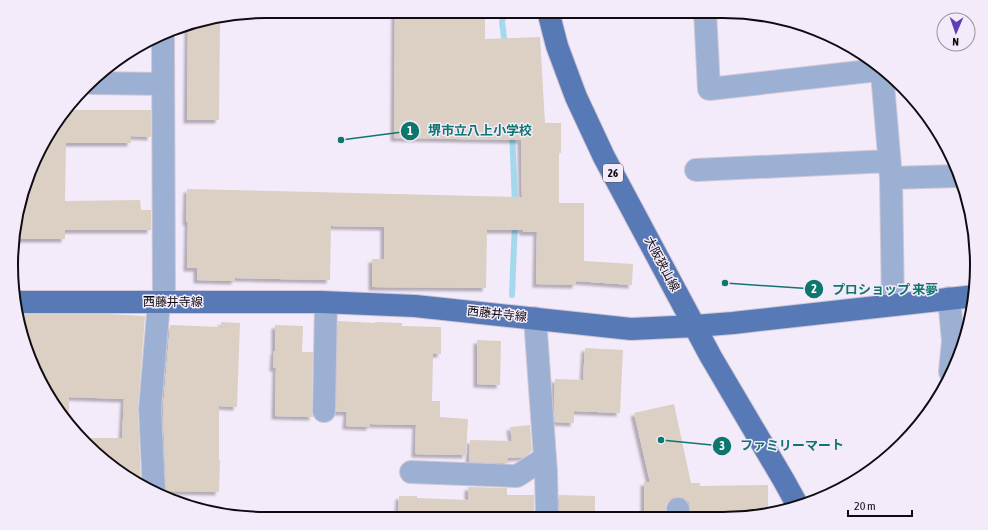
<svg xmlns="http://www.w3.org/2000/svg" width="988" height="530" font-family="'Asap Condensed','Noto Sans JP',sans-serif">
  <style>
    .lines { fill: none; stroke-linecap: round; stroke-linejoin: round }
    .stream { stroke: #a4d9ed; stroke-width: 6 }
    .building { fill: #dbd0c3; filter: url(#shadow) }
    .minor-casing { stroke: #cfc7d5; stroke-width: 24 }
    .major-casing { stroke: #cfc7d5; stroke-width: 24 }
    .minor { stroke: #9cb0d3; stroke-width: 22 }
    .major { stroke: #577ab7; stroke-width: 22 }
    .labels { text-anchor: middle; stroke-width: 3; stroke-linejoin: round; paint-order: stroke }
    .shield { fill: #f4ebfa; stroke: #544f57; stroke-width: 1 }
    .shield-label { font-size: 11px; font-weight: bold; fill: #0f0c11 }
    .street-label { font-size: 12px; fill: #0f0c11; stroke: #f4ebfa }
    .rim { fill: none; stroke: #0f0c11; stroke-width: 2 }
    .leader { fill: none; stroke: #0f766e; stroke-width: 1.5 }
    .callout-dot { fill: #0f766e; stroke: #f4ebfa; stroke-width: 1.5 }
    .mark-label { font-size: 12px; text-anchor: middle; font-weight: bold; fill: #fff }
    .callout-label { font-size: 13px; text-anchor: middle; font-weight: bold; fill: #0f766e; stroke: #f4ebfa; stroke-width: 3; stroke-linejoin: round; paint-order: stroke }
  </style>
  <defs>
    <filter id="shadow"><feDropShadow dx="-3.5" dy="3.5" stdDeviation="1" flood-color="#0004"/></filter>
  </defs>
  <rect width="100%" height="100%" fill="#f4ebfa"/>
  <g class="lines">
    <path class="stream" d="M505 45 502 22 505 11
      M512 132 515 205
      M512 295 515 222"/>
  </g>
  <path class="building" d="M395 11H485V39L540 37 545 123H561V153H559V203H584V261L633 264 632 285 576 281V285L536 284 537 232H523V230H487L486 288 372 287V259H384V227L331 226 330 280 235 278V281L197 280V268H187L188 222H186L187 189 522 197 521 140 394 138Z
    M220 19 219 120H187L188 24Z
    M67 110H151V137L131 136V143H66L65 201 140 200 141 210H151V230H65V239H16L20 199 54 124Z
    M19 314H109L145 316 138 408 141 486 138 485 80 438H122L124 399 69 397V424L30 362Z
    M338 321 375 323V322L402 323V326L441 327V354H433L432 401H440V417L468 419 466 455 415 454 416 425 370 424V427L346 426 347 412H336Z
    M221 322 240 323 237 407 219 406V460H220L219 492 166 491 163 409 170 325 221 327Z
    M275 325 303 326 302 352H313L312 411 313 417 275 416 276 368H273L274 351H275Z
    M477 340 501 341 500 385 477 384Z
    M585 348 623 350 620 413 574 411V423L555 422 554 405 555 379 583 380Z
    M674 404 691 483H700V486L768 485V514L756 517H690V509L689 502 684 498 678 497 672 498 667 502 666 509V517H644V482H650L634 413Z
    M530 425 532 451 524 457 508 458V463L469 462 470 440 512 441 510 427Z
    M468 487 507 488V495H534V518H398L399 496H417V498L468 500Z
    M559 495 595 496V517H559Z"/>
  <g class="lines">
    <g class="minor-casing">
      <path id="minor" d="M705 11 709 89 878 70
        M163 35 164 302
        M882 73 891 178 893 305
        M92 83 163 84
        M696 170 889 161
        M891 178 957 176
        M949 298 953 341 950 372
        M535 318 546 472 547 518
        M324 411 326 303
        M411 472 517 476 545 458
        M154 492 150 409 159 302
        M678 509V517"/>
    </g>
    <g class="major-casing">
      <path id="major" d="M548 11 557 46 576 97 604 157 711 357 783 479 798 506
        M16 302H321L415 306 631 329 695 326 733 323 975 296"/>
    </g>
    <use href="#minor" class="minor"/>
    <use href="#major" class="major"/>
  </g>
  <g class="labels">
    <rect class="shield" x="603" y="164" width="20" height="18" rx="3"/>
    <g class="shield-label">
      <text x="613" y="177">26</text>
    </g>
    <g class="street-label">
      <text transform="translate(662 264) rotate(62)" y="4">大阪狭山線</text>
      <text x="173" y="306">西藤井寺線</text>
      <text transform="translate(497 314) rotate(6)" y="4">西藤井寺線</text>
    </g>
  </g>
  <path d="M0 0H988V530H0ZM265 18H723A247 247 0 0 1 970 265V265A247 247 0 0 1 723 512H265A247 247 0 0 1 18 265V265A247 247 0 0 1 265 18Z" fill="#f4ebfa" fill-rule="evenodd"/>
  <path class="rim" d="M265 18H723A247 247 0 0 1 970 265V265A247 247 0 0 1 723 512H265A247 247 0 0 1 18 265V265A247 247 0 0 1 265 18Z"/>
  <path class="leader" d="M341 140L410 131M725 283L814 289M661 440L722 446"/>
  <g class="callout-dot">
    <circle cx="341" cy="140" r="4"/>
    <circle cx="725" cy="283" r="4"/>
    <circle cx="661" cy="440" r="4"/>
    <circle cx="410" cy="131" r="10"/>
    <circle cx="814" cy="289" r="10"/>
    <circle cx="722" cy="446" r="10"/>
  </g>
  <g class="mark-label">
    <text x="410" y="135">1</text>
    <text x="814" y="293">2</text>
    <text x="722" y="450">3</text>
  </g>
  <g class="callout-label">
    <text x="480" y="135">堺市立八上小学校</text>
    <text x="885" y="294">プロショップ 来夢</text>
    <text x="792" y="450">ファミリーマート</text>
  </g>
  <g transform="translate(956 32) rotate(182)"><circle r="19" fill="#f4ebfa" stroke="#98929d"/>
  <path d="M0-3L7 15L0 10L-7 15Z" fill="#623eb6"/>
  <text y="-6" font-size="11" font-weight="bold" text-anchor="middle" fill="#0f0c11">N</text>
  </g>
  <path d="M848 510v6h64v-6" fill="none" stroke="#0f0c11" stroke-width="2"/>
  <text x="854" y="510" font-size="12" fill="#0f0c11" stroke="#f4ebfa" stroke-width="3" paint-order="stroke">20 m</text>
</svg>
